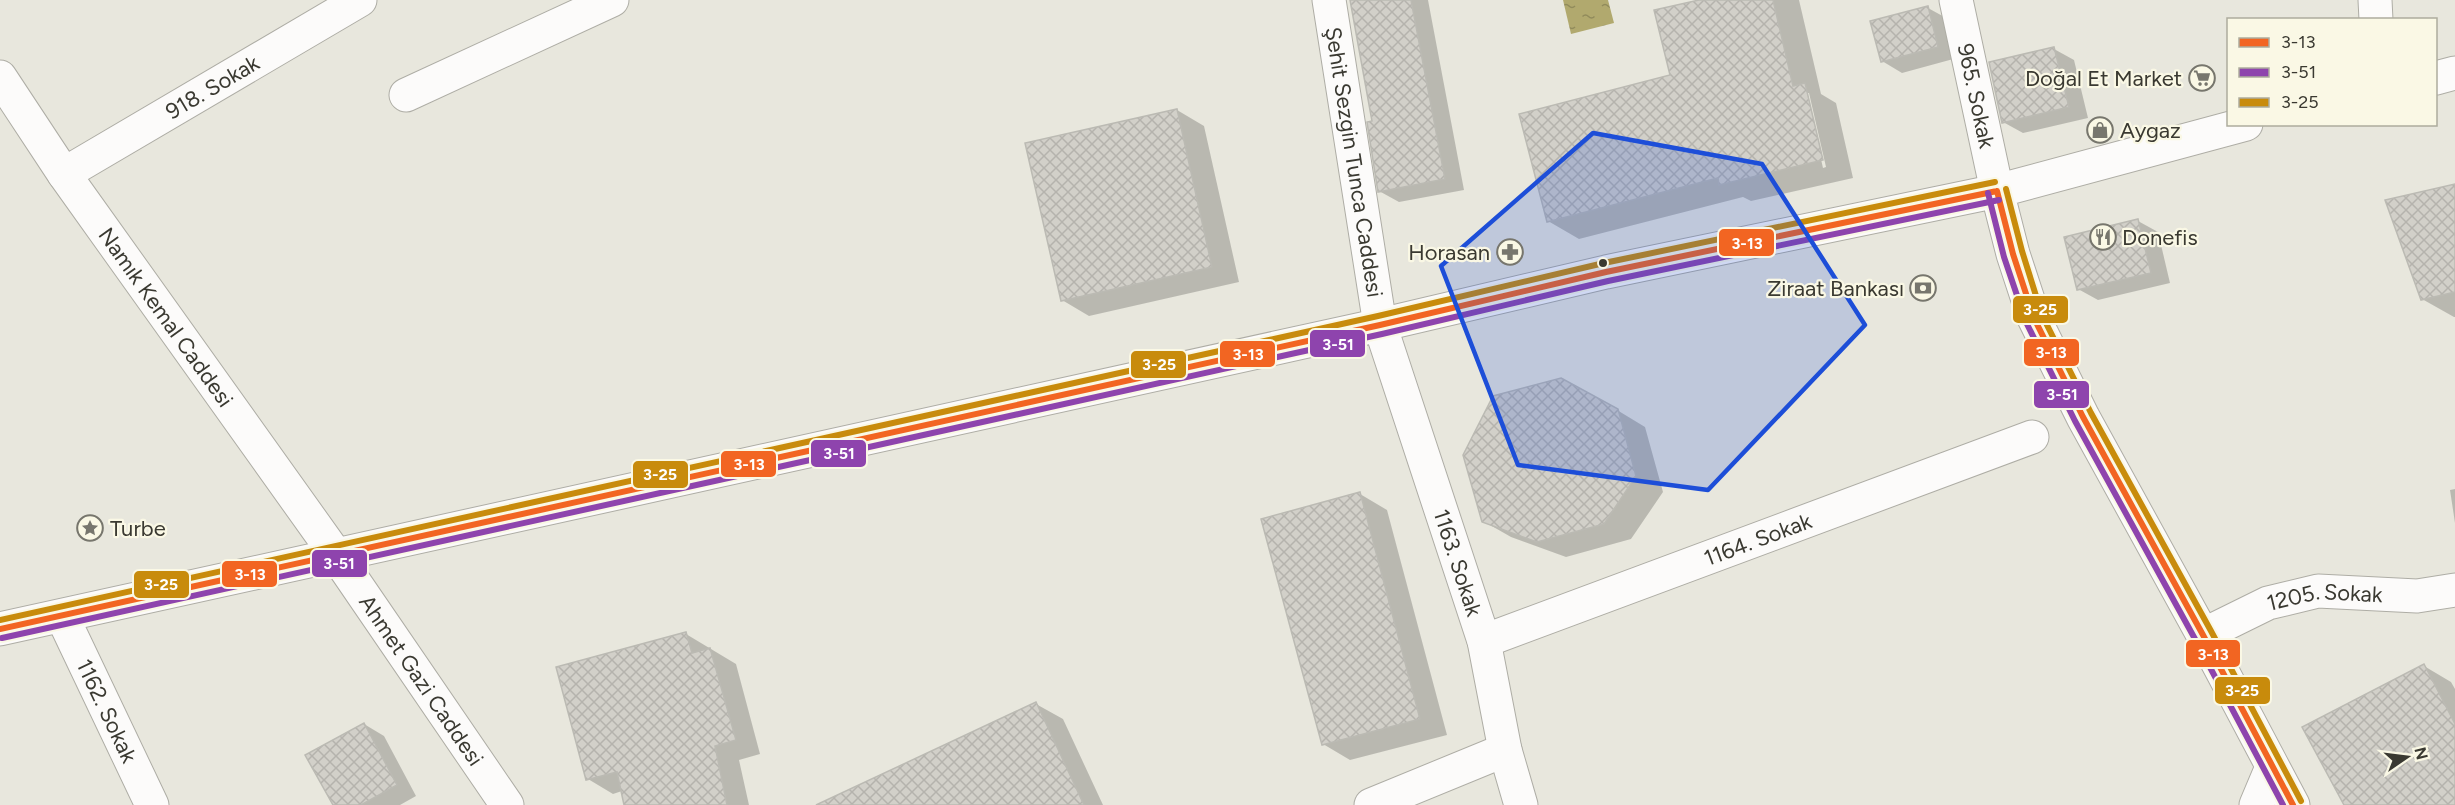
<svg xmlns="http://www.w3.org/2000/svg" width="2455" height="805" font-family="Figtree,sans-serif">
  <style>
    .water { fill: url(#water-ripples) }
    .shadow { fill: #0003; fill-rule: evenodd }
    .building { fill: url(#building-cross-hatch); stroke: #bbbab3; stroke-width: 1.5 }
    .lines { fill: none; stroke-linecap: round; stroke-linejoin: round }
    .minor-casing { stroke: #aeada5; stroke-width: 35 }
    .major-casing { stroke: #aeada5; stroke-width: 35 }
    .minor { stroke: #fcfbfa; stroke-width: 33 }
    .major { stroke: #fcfbfa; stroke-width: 33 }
    .bus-1-casing { stroke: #faf8e5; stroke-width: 10 }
    .bus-2-casing { stroke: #faf8e5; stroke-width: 10 }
    .bus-3-casing { stroke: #faf8e5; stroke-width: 10 }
    .bus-1 { stroke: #f26522; stroke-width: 6 }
    .bus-2 { stroke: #8e44ad; stroke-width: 6 }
    .bus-3 { stroke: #c88b0c; stroke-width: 6 }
    .marked { fill: #1d4ed8; fill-opacity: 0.2; stroke: #1d4ed8; stroke-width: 4.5; stroke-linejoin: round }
    .bus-dot { fill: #3a3931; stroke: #faf8e5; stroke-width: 2 }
    .labels { text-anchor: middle; stroke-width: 4.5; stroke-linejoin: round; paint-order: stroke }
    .poi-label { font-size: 22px; fill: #3a3931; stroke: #faf8e5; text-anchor: end }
    .street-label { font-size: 22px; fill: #3a3931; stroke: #faf8e5 }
    .line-badge { stroke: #faf8e5; stroke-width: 2 }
    .badge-label { font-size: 16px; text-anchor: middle; font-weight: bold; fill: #fff }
  </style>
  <defs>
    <pattern id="water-ripples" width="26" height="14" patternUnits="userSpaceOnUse" patternTransform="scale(1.5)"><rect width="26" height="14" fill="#b1a96e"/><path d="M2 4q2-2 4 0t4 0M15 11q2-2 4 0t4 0" fill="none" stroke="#918b5b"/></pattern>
    <pattern id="building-cross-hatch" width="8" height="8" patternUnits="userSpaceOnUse" patternTransform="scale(1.5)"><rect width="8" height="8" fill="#d2d0c9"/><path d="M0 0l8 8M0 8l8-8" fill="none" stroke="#b5b3ad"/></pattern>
  </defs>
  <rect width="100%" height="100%" fill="#e8e7dd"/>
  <path class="water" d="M1563 0H1608L1614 23 1571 34Z"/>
  <path class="shadow" d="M1352 0H1428L1464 190 1399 202 1379 191 1374 122Z
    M1705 0H1799L1821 94 1836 103 1853 178 1751 201 1743 197 1579 239 1548 221 1671 76ZM1806 93H1809L1826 167 1823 168Z
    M1928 8 1948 19 1957 58 1902 73 1882 61Z
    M2054 49 2074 60 2088 118 2023 133 2003 122Z
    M1177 110 1204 126 1239 282 1089 316 1062 300Z
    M2455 186V317H2454L2422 299Z
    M2138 221 2158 232 2170 283 2098 300 2078 289Z
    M1617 410 1645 427 1663 492 1631 539 1566 557 1511 537 1483 521Z
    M2455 489V523L2450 490Z
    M1360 494 1387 510 1447 735 1350 760 1323 744Z
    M686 634 736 664 760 754 739 760 749 805H626L622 791 613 794 588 779Z
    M2424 666 2451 682 2455 689V805H2347Z
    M1036 704 1063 719 1103 805H872Z
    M364 724 384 736 416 796 400 805H334Z"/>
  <path class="building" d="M1350 0H1411L1445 179 1378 192 1367 122 1372 121Z
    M1699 0H1773L1793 86 1805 83 1823 160 1719 185 1718 178 1547 222 1519 114 1670 75 1654 10Z
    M1928 6 1938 47 1881 62 1870 21Z
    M2054 47 2069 107 2002 123 1989 62Z
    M1177 109 1212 267 1061 301 1025 143Z
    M2455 184V292L2421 300 2385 200Z
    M2138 219 2151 273 2077 290 2064 237Z
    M1561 378 1618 409 1636 476 1604 524 1537 542 1482 522 1463 455 1493 396Z
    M1360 492 1420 719 1322 745 1261 519Z
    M686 632 692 653 710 648 736 740 715 746 727 805H624L617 772 586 780 556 667Z
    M2424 664 2455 724V805H2344L2302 727Z
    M1036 702 1084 805H816Z
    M364 723 397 785 361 805H333L305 755Z"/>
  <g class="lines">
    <g class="minor-casing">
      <g id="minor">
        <path id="s1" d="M1329 0 1380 325 1484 641 1505 750 1521 805"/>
        <path id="s2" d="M1956 0 1997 191"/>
        <path d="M2375 0 2376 20"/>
        <path id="s3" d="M0 77 64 174 336 555 507 805"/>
        <path d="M406 95 612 0"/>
        <path id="s4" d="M64 174 360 0"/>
        <path id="s5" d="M62 616 152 805"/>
        <path id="s6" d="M2203 635 2268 603 2318 591 2417 596 2455 590"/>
        <path id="s7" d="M1484 641 2032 437"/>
        <path d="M1371 805 1505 750"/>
        <path d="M2256 805 2272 767"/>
      </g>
    </g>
    <g class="major-casing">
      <path id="major" d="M2436 78 2455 73
        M1997 191 2013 254 2034 318 2083 417 2203 635 2293 805
        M0 629 1380 325 1606 272 1997 191 2246 124"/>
    </g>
    <use href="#minor" class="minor"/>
    <use href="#major" class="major"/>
    <g class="bus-1-casing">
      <path id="bus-1" d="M1997 191 2013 254 2034 318 2083 417 2203 635 2293 805
        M0 629 1380 325 1606 272 1997 191"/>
    </g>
    <g class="bus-2-casing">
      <path id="bus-2" d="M1988 193 2004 257 2026 322 2075 421 2195 639 2283 805
        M2 638 1382 334 1608 281 1999 200"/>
    </g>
    <g class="bus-3-casing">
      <path id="bus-3" d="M2006 189 2022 251 2042 315 2091 413 2211 631 2301 801
        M0 620 1378 316 1604 263 1995 182"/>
    </g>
    <use href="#bus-1" class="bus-1"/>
    <use href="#bus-2" class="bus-2"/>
    <use href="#bus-3" class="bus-3"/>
  </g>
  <path class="marked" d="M1593 133 1762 164 1865 325 1708 490 1518 465 1441 266Z"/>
  <defs>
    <g id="supermarket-ring" transform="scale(1.35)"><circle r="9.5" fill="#faf8e5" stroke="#77766d" stroke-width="1.5"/><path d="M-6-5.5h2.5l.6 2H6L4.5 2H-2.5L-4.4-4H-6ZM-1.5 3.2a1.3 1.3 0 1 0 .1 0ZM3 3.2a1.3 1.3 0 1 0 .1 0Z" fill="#77766d"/></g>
    <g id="shop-ring" transform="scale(1.35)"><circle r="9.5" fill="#faf8e5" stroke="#77766d" stroke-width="1.5"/><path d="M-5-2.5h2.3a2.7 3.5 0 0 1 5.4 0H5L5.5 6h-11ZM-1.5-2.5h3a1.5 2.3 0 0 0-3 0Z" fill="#77766d"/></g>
    <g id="restaurant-ring" transform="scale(1.35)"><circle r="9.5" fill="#faf8e5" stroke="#77766d" stroke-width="1.5"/><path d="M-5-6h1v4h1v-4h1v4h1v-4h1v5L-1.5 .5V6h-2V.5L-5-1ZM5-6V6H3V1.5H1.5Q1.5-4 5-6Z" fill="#77766d"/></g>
    <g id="pharmacy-ring" transform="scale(1.35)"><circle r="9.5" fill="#faf8e5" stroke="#77766d" stroke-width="1.5"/><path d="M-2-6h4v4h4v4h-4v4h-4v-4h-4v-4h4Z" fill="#77766d"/></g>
    <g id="bank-ring" transform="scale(1.35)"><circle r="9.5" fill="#faf8e5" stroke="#77766d" stroke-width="1.5"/><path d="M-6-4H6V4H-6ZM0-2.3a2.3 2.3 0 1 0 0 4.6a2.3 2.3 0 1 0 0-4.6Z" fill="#77766d"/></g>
    <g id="sight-ring" transform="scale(1.35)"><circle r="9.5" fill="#faf8e5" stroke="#77766d" stroke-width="1.5"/><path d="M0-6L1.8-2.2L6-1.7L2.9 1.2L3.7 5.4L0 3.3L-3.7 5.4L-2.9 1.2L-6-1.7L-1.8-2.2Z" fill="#77766d"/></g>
  </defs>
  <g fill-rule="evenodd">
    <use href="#supermarket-ring" x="2202" y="78"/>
    <use href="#shop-ring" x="2100" y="130"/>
    <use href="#restaurant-ring" x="2103" y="237"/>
    <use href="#pharmacy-ring" x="1510" y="252"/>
    <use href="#bank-ring" x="1923" y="288"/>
    <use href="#sight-ring" x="90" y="528"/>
  </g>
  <circle class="bus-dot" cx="1603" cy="263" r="5"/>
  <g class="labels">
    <g class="poi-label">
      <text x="2182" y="86">Doğal Et Market</text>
      <text x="2120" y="138" text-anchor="start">Aygaz</text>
      <text x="2122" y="245" text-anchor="start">Donefis</text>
      <text x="1490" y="260">Horasan</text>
      <text x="1904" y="296">Ziraat Bankası</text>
      <text x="110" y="536" text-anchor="start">Turbe</text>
    </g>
    <g class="street-label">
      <text dy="8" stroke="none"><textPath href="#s4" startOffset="172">918. Sokak</textPath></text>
      <text dy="8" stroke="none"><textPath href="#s2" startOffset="98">965. Sokak</textPath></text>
      <text dy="8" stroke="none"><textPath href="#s1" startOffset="164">Şehit Sezgin Tunca Caddesi</textPath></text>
      <text dy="8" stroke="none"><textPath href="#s3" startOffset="292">Namık Kemal Caddesi</textPath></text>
      <text dy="8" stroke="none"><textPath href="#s7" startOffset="292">1164. Sokak</textPath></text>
      <text dy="8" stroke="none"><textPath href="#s1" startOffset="579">1163. Sokak</textPath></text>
      <text dy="8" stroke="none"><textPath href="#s6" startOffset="130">1205. Sokak</textPath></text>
      <text dy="8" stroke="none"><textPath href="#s3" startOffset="736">Ahmet Gazi Caddesi</textPath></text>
      <text dy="8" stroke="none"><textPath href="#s5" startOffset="105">1162. Sokak</textPath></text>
    </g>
  </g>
  <g class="line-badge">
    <rect x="1718" y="228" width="57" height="29" rx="6" fill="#f26522"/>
    <rect x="2012" y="295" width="57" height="29" rx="6" fill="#c88b0c"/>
    <rect x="1309" y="329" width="57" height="29" rx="6" fill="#8e44ad"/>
    <rect x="2023" y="338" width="57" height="29" rx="6" fill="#f26522"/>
    <rect x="1219" y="340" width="57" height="28" rx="6" fill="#f26522"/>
    <rect x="1130" y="350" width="57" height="29" rx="6" fill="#c88b0c"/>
    <rect x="2033" y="380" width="57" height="29" rx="6" fill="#8e44ad"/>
    <rect x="810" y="439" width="57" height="29" rx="6" fill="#8e44ad"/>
    <rect x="720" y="450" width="57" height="28" rx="6" fill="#f26522"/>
    <rect x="632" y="460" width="57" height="29" rx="6" fill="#c88b0c"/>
    <rect x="311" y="549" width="57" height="29" rx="6" fill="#8e44ad"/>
    <rect x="221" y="560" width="57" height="28" rx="6" fill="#f26522"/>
    <rect x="133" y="570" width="57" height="29" rx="6" fill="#c88b0c"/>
    <rect x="2185" y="639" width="56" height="29" rx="6" fill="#f26522"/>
    <rect x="2214" y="676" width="57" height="29" rx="6" fill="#c88b0c"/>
  </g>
  <g class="badge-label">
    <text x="1747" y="249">3-13</text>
    <text x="2040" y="315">3-25</text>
    <text x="1338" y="350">3-51</text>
    <text x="2051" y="358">3-13</text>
    <text x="1248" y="360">3-13</text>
    <text x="1159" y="370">3-25</text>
    <text x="2062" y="400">3-51</text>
    <text x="839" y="459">3-51</text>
    <text x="749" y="470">3-13</text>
    <text x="660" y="480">3-25</text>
    <text x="339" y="569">3-51</text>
    <text x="250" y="580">3-13</text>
    <text x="161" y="590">3-25</text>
    <text x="2213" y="660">3-13</text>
    <text x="2242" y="696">3-25</text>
  </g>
  <rect x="2227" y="18" width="210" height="108" fill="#faf8e5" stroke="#adac9d" stroke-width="1.5"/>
  <rect x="2239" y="38" width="30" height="9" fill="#f26522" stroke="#adac9d" stroke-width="1.5"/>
  <text x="2281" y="48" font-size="18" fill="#3a3931">3-13</text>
  <rect x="2239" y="68" width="30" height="9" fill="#8e44ad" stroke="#adac9d" stroke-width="1.5"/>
  <text x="2281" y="78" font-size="18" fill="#3a3931">3-51</text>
  <rect x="2239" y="98" width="30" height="9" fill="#c88b0c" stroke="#adac9d" stroke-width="1.5"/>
  <text x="2281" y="108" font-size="18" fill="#3a3931">3-25</text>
  <g transform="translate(2407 757) rotate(76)" stroke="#faf8e5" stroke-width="4.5" paint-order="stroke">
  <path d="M0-4.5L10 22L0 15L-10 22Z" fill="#3a3931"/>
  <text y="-9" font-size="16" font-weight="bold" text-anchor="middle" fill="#3a3931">N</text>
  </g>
</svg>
